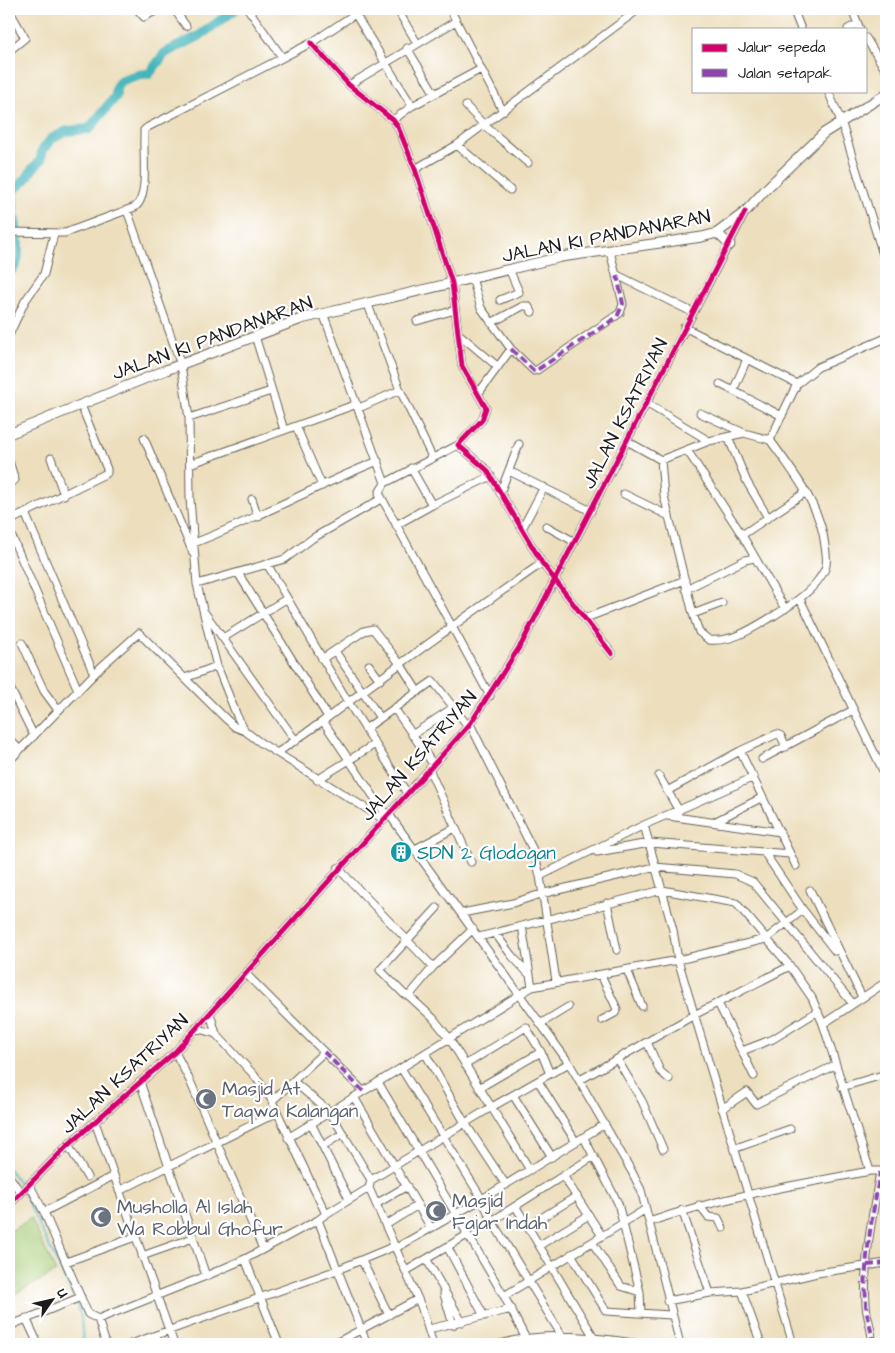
<svg xmlns="http://www.w3.org/2000/svg" width="895" height="1353" font-family="'Architects Daughter',sans-serif">
  <style>
    .pitch { fill: #a6cc76; stroke: #617449 }
    .lines { fill: none; stroke-linecap: round; stroke-linejoin: round }
    .stream { stroke: #43b4ba; stroke-width: 2 }
    .canal { stroke: #43b4ba; stroke-width: 6 }
    .river { stroke: #43b4ba; stroke-width: 10 }
    .minor-casing { stroke: #656055; stroke-width: 9 }
    .major-casing { stroke: #656055; stroke-width: 11 }
    .minor { stroke: #fff; stroke-width: 7 }
    .major { stroke: #fff; stroke-width: 9 }
    .quiet { stroke: #8e44ad; stroke-width: 4; stroke-dasharray: 8 4; stroke-linecap: butt }
    .cycleway-casing { stroke: #fff; stroke-width: 8 }
    .cycleway { stroke: #d6006c; stroke-width: 5 }
    .labels { text-anchor: middle; stroke-width: 4.5; stroke-linejoin: round; paint-order: stroke }
    .street-label { font-size: 19px; fill: #1c1c1c; stroke: #fff }
    .culture-label { font-size: 19px; fill: #0d838f; stroke: #fff; text-anchor: start }
    .worship-label { font-size: 19px; fill: #5b616d; stroke: #fff; text-anchor: start }
  </style>
  <rect width="100%" height="100%" fill="#fff"/>
  <filter id="ink" filterUnits="userSpaceOnUse"><feTurbulence type="fractalNoise" baseFrequency=".02" numOctaves="2"/><feDisplacementMap in="SourceGraphic" scale="10" xChannelSelector="R" yChannelSelector="G"/><feConvolveMatrix kernelMatrix="1 2 1 2 8 2 1 2 1" color-interpolation-filters="sRGB"/></filter>
  <filter id="wash" filterUnits="userSpaceOnUse"><feTurbulence type="fractalNoise" baseFrequency=".0096" numOctaves="4" result="noise"/><feDisplacementMap in="SourceGraphic" scale="20" xChannelSelector="R" yChannelSelector="G"/><feGaussianBlur stdDeviation="1.12" result="paint"/><feColorMatrix in="noise" values="0 0 0 0 0 0 0 0 0 0 0 0 0 0 0 0 0 1.4 0 .05"/><feComposite in="paint" operator="in"/></filter>
  <g filter="url(#wash)">
    <rect width="100%" height="100%" fill="#eddfbe"/>
    <path class="pitch" d="M31 1218 56 1272 9 1297V1232Z"/>
    <g class="lines">
      <path class="stream" d="M9 1169 19 1183
        M24 1194 74 1298
        M76 1302 81 1317 83 1344"/>
      <path class="canal" d="M9 274C34 263 8 203 16 188"/>
      <path class="river" d="M16 188 27 178 33 168 41 160 42 151 51 139 67 131 89 129 116 96C116 92 115 87 118 84 122 78 144 73 149 74L165 53 199 36 236 9"/>
    </g>
  </g>
  <g filter="url(#ink)">
    <g class="lines">
      <g class="minor-casing">
        <path id="minor" d="M137 9 144 17 159 9
          M174 9 186 26
          M248 9 282 57
          M352 9 412 106
          M397 9 417 43
          M450 9 503 111
          M793 9 801 29
          M855 9 854 14 860 29
          M9 10 25 38 9 51
          M848 29 858 24
          M866 38 886 71
          M311 43 349 85 393 120 398 127 415 169 452 283 462 366 486 408 482 420 458 445 487 470 542 563 612 654
          M407 48 435 94
          M878 57 886 53
          M349 85 456 21
          M828 91 841 121 886 264
          M466 106 484 125 528 163
          M393 120 412 106 481 69
          M457 145 510 190
          M415 169 457 145 639 9
          M127 210 181 365 189 418 190 499 197 584 210 640 217 666 237 716 245 731 261 743 383 819
          M9 232 65 233 135 207C149 198 143 154 144 138V130L148 127 311 43 355 14 367 9
          M617 275 692 312
          M472 278 481 308 511 349 478 394
          M500 300 519 292 509 269
          M367 302 400 390 432 457
          M323 313 385 483
          M417 321 455 310
          M491 323 523 306H528L532 312
          M684 327 797 384
          M9 335 25 301 44 274 54 234
          M460 335 497 366
          M255 336 284 430
          M511 349 534 371 537 370 620 313 623 304 610 251
          M720 384 782 416
          M733 391 747 359
          M646 403 709 441
          M359 408 400 390
          M700 413 744 433
          M189 418 271 391
          M296 426 322 486
          M744 433 770 440C793 472 821 506 825 546 826 553 828 562 825 569 816 589 793 604 775 615 756 626 733 643 709 640L699 632 693 614 664 496 661 460 709 441Z
          M728 437 747 482 767 516
          M144 438 193 553
          M770 440 797 384 818 367 886 338
          M627 441 661 460
          M458 445 385 483 379 493 490 696
          M687 450 742 535 785 609
          M51 458 64 495
          M9 461 15 480 9 483
          M190 464 357 404
          M411 468 432 505
          M509 471 591 511
          M500 493 519 444
          M624 494 669 516
          M252 499 258 517
          M25 513 94 674
          M9 521 107 473V469L81 405
          M396 525 432 505 491 476
          M546 526 575 542
          M523 527 544 487
          M9 530 78 690
          M742 535 806 492
          M194 543C257 519 315 486 378 461
          M267 564 348 702 407 793
          M238 573 328 717
          M197 584 285 559 313 538 381 499
          M686 589 745 560 754 558
          M800 599 886 777
          M205 613 296 741
          M693 614 722 603
          M586 618 685 580
          M223 638 286 599
          M22 643 44 691 58 710
          M335 651 380 718
          M322 659 364 631 373 629 401 665 418 692
          M369 665 380 680
          M185 678 217 666
          M9 686 34 736
          M394 708 433 764
          M470 724 534 852 540 876 556 981
          M365 729 433 681 468 726
          M412 735 454 707
          M9 739 20 750
          M740 751 796 866
          M277 753 323 721
          M762 759 853 710
          M9 761 102 666 139 633 226 719 235 727 245 731
          M429 769 471 862
          M659 776 679 811
          M317 780 375 744
          M667 791 740 751 777 734 781 736 786 747
          M388 813 569 1063 632 1172 641 1190 680 1344
          M386 815 323 721C395 667 468 615 542 563
          M668 816 780 832
          M714 822 763 797
          M644 825 673 930 678 960 793 1344
          M415 849 455 828
          M597 852 650 843 790 854
          M764 852 803 910 835 951
          M338 868 433 967
          M540 876 644 825 754 777
          M810 890 862 997
          M607 903 617 950
          M437 908 380 970 404 994 409 996 433 967 473 929
          M462 913 513 903 541 894 655 867 735 874 753 882 853 1004
          M522 926 532 987
          M495 933 512 956 529 974
          M479 937 662 890 736 903 790 966 812 998 823 1024 870 1171H886
          M627 970 642 1006
          M246 974 363 1091
          M601 975 617 1009 615 1013 602 1020
          M409 996 433 1018 449 1038 530 1170
          M718 1003 754 1076
          M210 1013 216 1034 254 1075 270 1097 326 1214 318 1220 367 1344
          M540 1024 568 1007
          M823 1024 886 982
          M196 1028 216 1034
          M647 1042 660 1071 669 1079
          M742 1051 773 1039 818 1011
          M175 1052 190 1081 263 1249
          M425 1053 465 1123 506 1185
          M617 1059 642 1101 663 1149
          M465 1065 526 1027 541 1052 550 1074
          M401 1068 482 1199 492 1221 562 1336
          M580 1080 696 1014 790 966
          M538 1081 576 1142
          M140 1082 206 1276
          M294 1082 330 1112 371 1180
          M378 1082 504 1296 525 1337
          M842 1087 886 1074
          M479 1088 541 1052
          M513 1095 552 1157
          M354 1097 431 1228
          M272 1101 324 1052
          M722 1109 747 1092 756 1104 835 1065
          M95 1122 174 1344
          M311 1123 349 1199
          M288 1138 532 987 678 960 766 939 803 910
          M584 1138 618 1203 640 1292 641 1313
          M68 1145 87 1177
          M323 1146 343 1133
          M736 1148 790 1129
          M9 1176 21 1193
          M564 1177 602 1236
          M29 1184 44 1212 88 1314 98 1319 206 1276 245 1259 318 1220
          M369 1188 371 1180 490 1108 569 1063
          M119 1191 276 1113
          M376 1204 407 1186
          M9 1205 68 1145 175 1052 470 724 522 643 745 213
          M699 1205 708 1217 718 1218 723 1228
          M516 1207 595 1339
          M682 1210 710 1293
          M44 1212 113 1176
          M326 1214 369 1188 421 1306 433 1344
          M492 1221 594 1156
          M649 1222C721 1197 795 1185 870 1171
          M386 1225 418 1205
          M528 1226 577 1196
          M592 1242 621 1286 640 1292
          M540 1245 589 1215
          M396 1248 482 1199 605 1124
          M448 1248 484 1316
          M571 1254 606 1311 671 1315
          M142 1256 193 1238
          M245 1259 279 1344
          M427 1260 462 1322
          M362 1261 389 1315
          M66 1262 135 1237
          M406 1271 467 1235
          M742 1291 761 1344
          M444 1294 453 1325
          M504 1296 646 1209
          M667 1301 710 1293 742 1291 817 1273 886 1263
          M26 1318 38 1344
          M98 1319 106 1344
          M9 1326 81 1297
          M429 1329 512 1309
          M131 1344 337 1270 395 1246
          M221 1344H226
          M334 1344 418 1299
          M500 1344C547 1331 594 1337 641 1344
          M872 1344C873 1330 866 1317 866 1303 863 1259 873 1214 880 1172"/>
      </g>
      <g class="major-casing">
        <path id="major" d="M717 233 730 245
          M9 434 166 370 301 319 561 257 702 237 717 233 745 212 766 189 824 133 886 94"/>
      </g>
      <use href="#minor" class="minor"/>
      <use href="#major" class="major"/>
      <path class="quiet" d="M511 349 534 371 537 370 617 317 623 304 617 275
        M324 1052 363 1091
        M867 1265 886 1263
        M872 1344C873 1330 866 1317 866 1303 863 1259 873 1214 880 1172"/>
      <g class="cycleway-casing">
        <path id="cycleway" d="M311 43 349 85 393 120 398 127 415 169 452 283 462 366 486 408 482 420 458 445 487 470 542 563 612 654
          M9 1205 68 1145 175 1052 470 724 522 643 745 212"/>
      </g>
      <use href="#cycleway" class="cycleway"/>
    </g>
  </g>
  <defs>
    <g id="building-disc" transform="scale(1.125)"><circle r="9.5" fill="#0f9aa8" stroke="#fff"/><path d="M-4-6H4V6H1V3H-1V6H-4ZM-2.5-4.3h1.7v1.8h-1.7ZM.8-4.3h1.7v1.8H.8ZM-2.5-1h1.7V.8h-1.7ZM.8-1h1.7V.8H.8Z" fill="#fff"/></g>
    <g id="mosque-disc" transform="scale(1.125)"><circle r="9.5" fill="#6b7280" stroke="#fff"/><path d="M3.5-4.9A6 6 0 1 0 3.5 4.9A5 5 0 1 1 3.5-4.9Z" fill="#fff"/></g>
  </defs>
  <g fill-rule="evenodd">
    <use href="#building-disc" x="401" y="852"/>
    <use href="#mosque-disc" x="206" y="1099"/>
    <use href="#mosque-disc" x="436" y="1211"/>
    <use href="#mosque-disc" x="101" y="1217"/>
  </g>
  <g class="labels">
    <g class="street-label">
      <text transform="translate(606 235) rotate(-11)" y="7">JALAN KI PANDANARAN</text>
      <text transform="translate(212 337) rotate(-20)" y="7">JALAN KI PANDANARAN</text>
      <text transform="translate(624 413) rotate(-63)" y="7">JALAN KSATRIYAN</text>
      <text transform="translate(418 755) rotate(-49)" y="7">JALAN KSATRIYAN</text>
      <text transform="translate(124 1073) rotate(-43)" y="7">JALAN KSATRIYAN</text>
    </g>
    <g class="culture-label">
      <text x="417" y="859">SDN 2 Glodogan</text>
    </g>
    <g class="worship-label">
      <text x="222" y="1095">Masjid At<tspan x="222" dy="22">Taqwa Kalangan</tspan></text>
      <text x="452" y="1207">Masjid<tspan x="452" dy="22">Fajar Indah</tspan></text>
      <text x="117" y="1213">Musholla Al Islah<tspan x="117" dy="22">Wa Robbul Ghofur</tspan></text>
    </g>
  </g>
  <rect width="895" height="1353" fill="none" stroke="#fff" stroke-width="30"/>
  <rect x="692" y="28" width="175" height="65" fill="#ffffff" stroke="#a4a4a4"/>
  <rect x="702" y="44" width="25" height="8" fill="#d6006c" stroke="#a4a4a4"/>
  <text x="738" y="52" font-size="15" fill="#1c1c1c">Jalur sepeda</text>
  <rect x="702" y="69" width="25" height="8" fill="#8e44ad" stroke="#a4a4a4"/>
  <text x="738" y="78" font-size="15" fill="#1c1c1c">Jalan setapak</text>
  <g transform="translate(52 1300) rotate(56)" stroke="#ffffff" stroke-width="4" paint-order="stroke">
  <path d="M0-4L9 19L0 12L-9 19Z" fill="#1c1c1c"/>
  <text y="-8" font-size="14" font-weight="bold" text-anchor="middle" fill="#1c1c1c">U</text>
  </g>
</svg>
